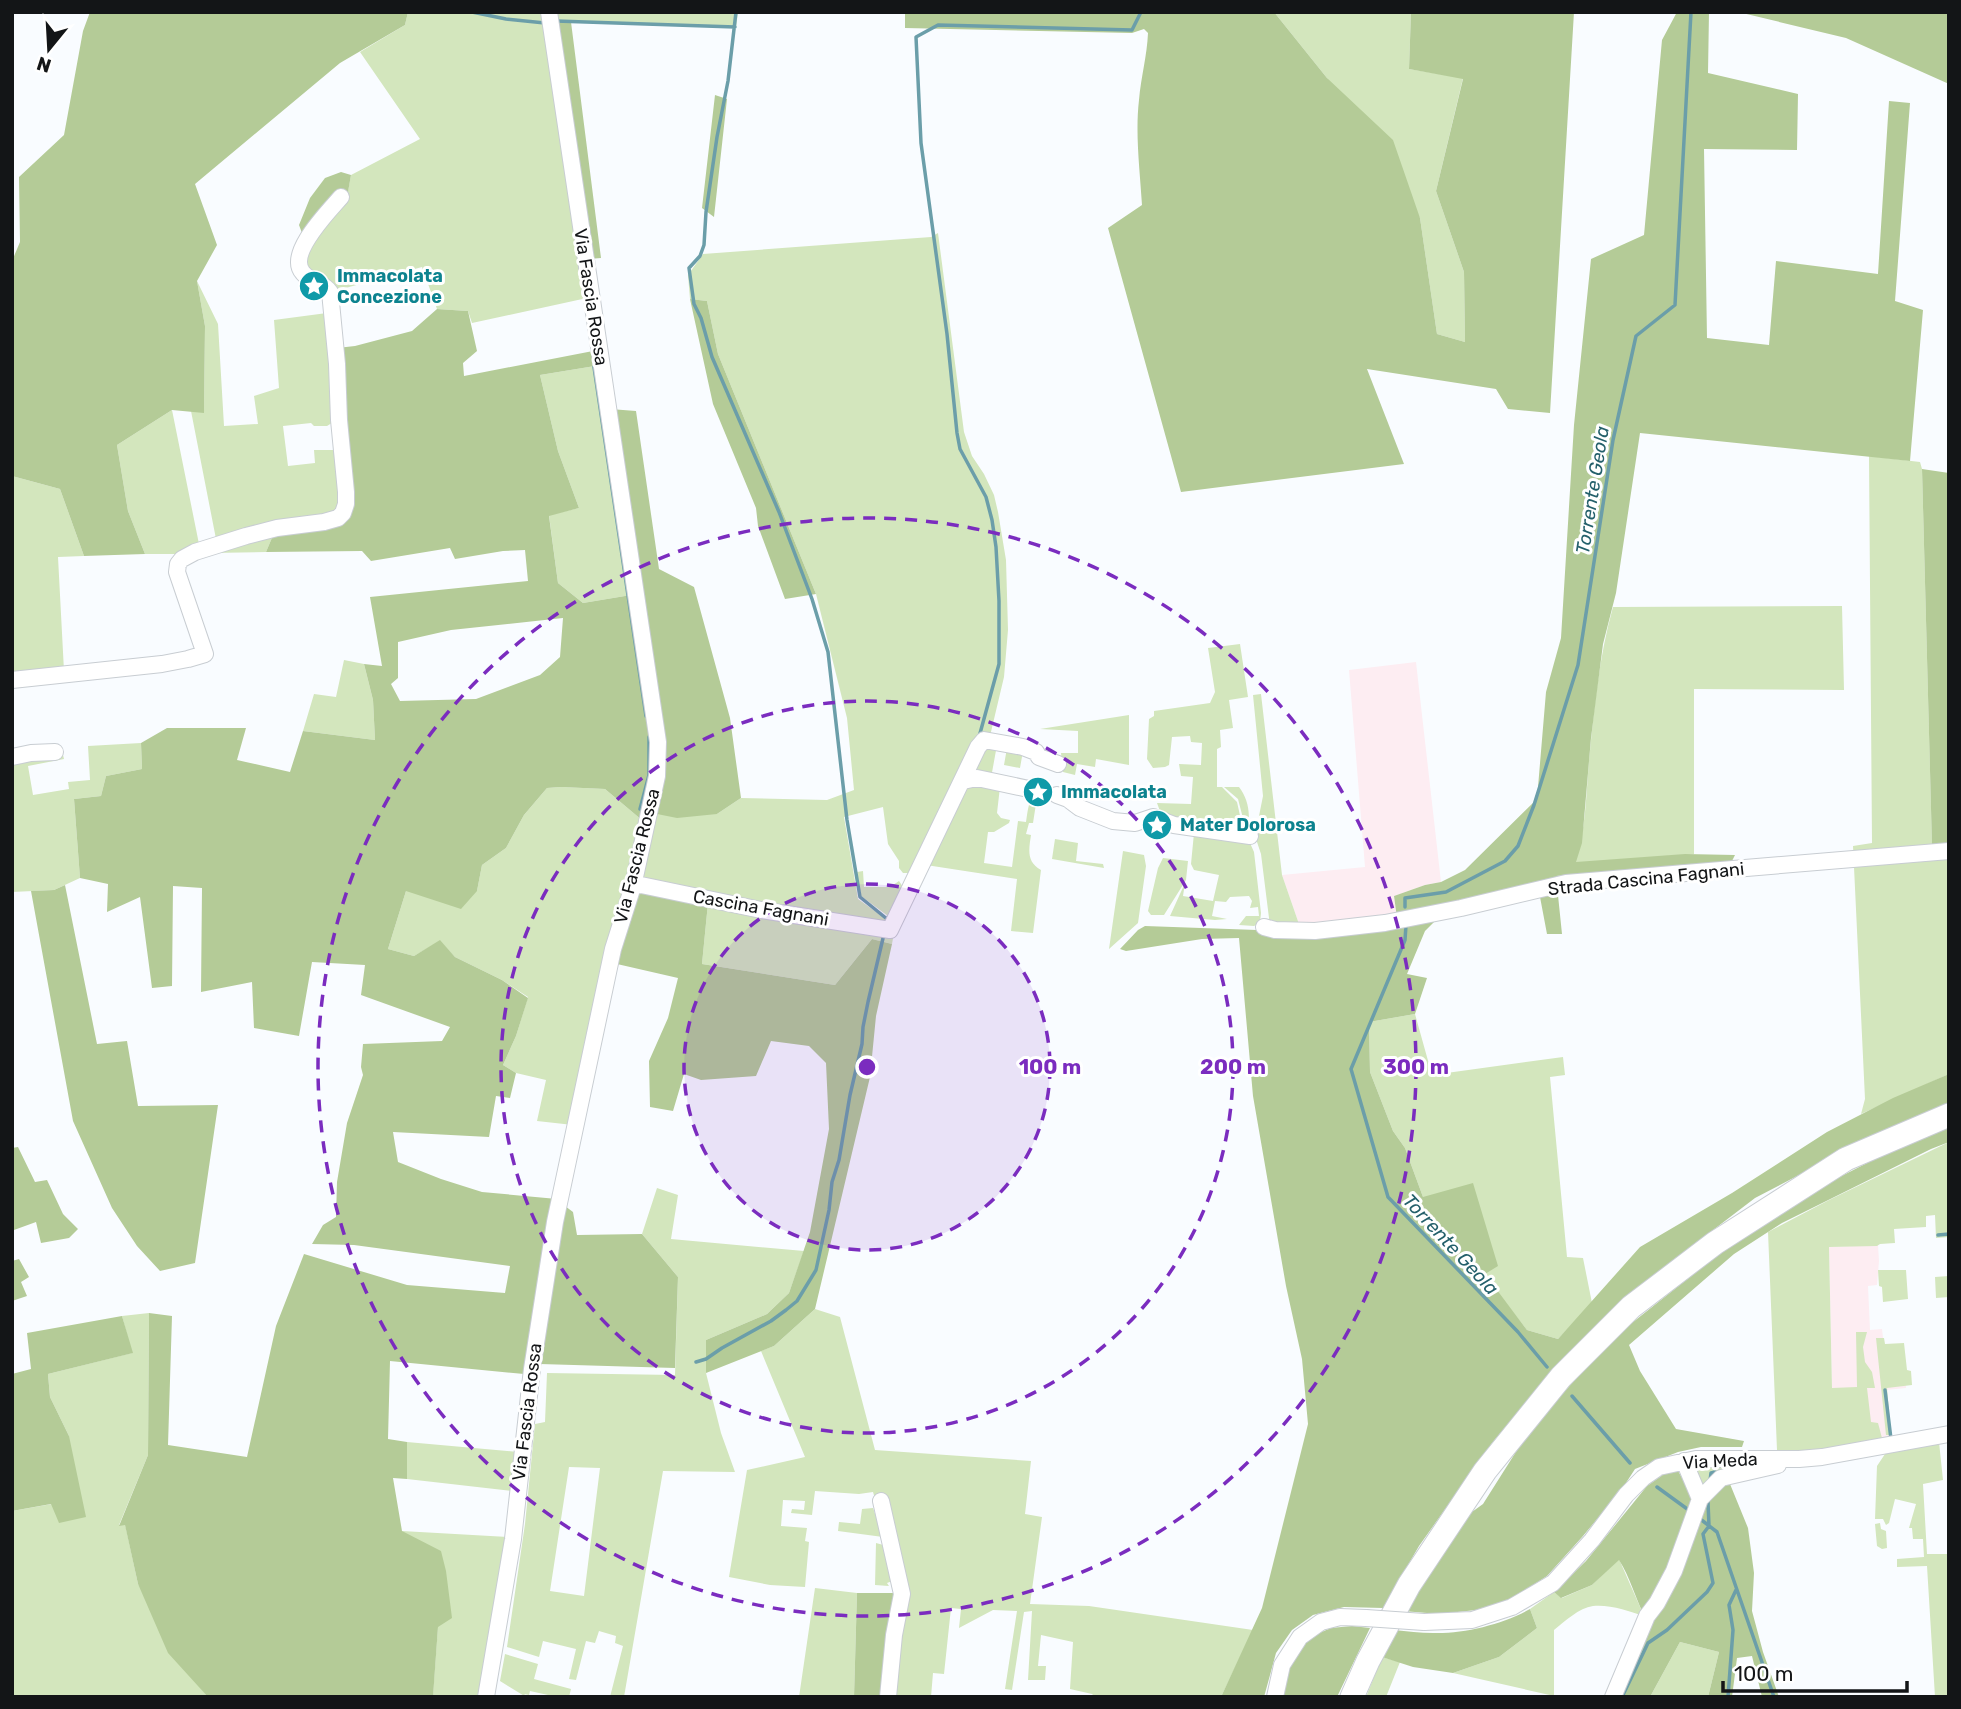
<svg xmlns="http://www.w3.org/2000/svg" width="1961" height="1709" font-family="Rubik,sans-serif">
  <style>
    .industrial { fill: #fdedf2 }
    .green { fill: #d3e6bd; fill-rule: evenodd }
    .forest { fill: #b4cb97; fill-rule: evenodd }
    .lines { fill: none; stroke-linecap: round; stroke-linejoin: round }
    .stream { stroke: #6b9ea9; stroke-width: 3.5 }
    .minor-casing { stroke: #c8cdd2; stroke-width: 18 }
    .highway-casing { stroke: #c8cdd2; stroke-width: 25 }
    .minor { stroke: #fff; stroke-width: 16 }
    .highway { stroke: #fff; stroke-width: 23 }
    .minor-bridge-casing { stroke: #c8cdd2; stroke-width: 18; stroke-linecap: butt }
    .minor-bridge { stroke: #fff; stroke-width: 16 }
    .ring { fill: none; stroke: #7b2cbf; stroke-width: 3.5; stroke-dasharray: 12 9 }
    .labels { text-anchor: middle; stroke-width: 6; stroke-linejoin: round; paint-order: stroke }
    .culture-label { font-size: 18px; font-weight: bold; fill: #0d838f; stroke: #fff; text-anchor: start }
    .street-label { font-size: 18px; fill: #131517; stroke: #fff }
    .water-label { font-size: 19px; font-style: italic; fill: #24606b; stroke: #fff }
    .centre { fill: #7b2cbf; stroke: #fff; stroke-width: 3.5 }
    .ring-label { font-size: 21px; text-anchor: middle; font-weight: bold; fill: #7b2cbf; stroke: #fff; stroke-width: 6; stroke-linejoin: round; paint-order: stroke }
  </style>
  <rect width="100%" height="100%" fill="#f9fcff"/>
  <path class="industrial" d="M1416 662 1441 882 1425 885 1394 896 1397 918 1300 927 1282 875 1365 867 1349 670Z
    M1878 1245 1879 1261 1877 1285 1868 1286 1870 1330 1882 1329 1884 1346 1903 1345 1906 1388 1886 1390 1890 1440 1842 1446 1832 1388 1829 1247Z"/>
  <path class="green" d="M408 12H738L736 28 556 22 587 298 472 323 468 311 437 309 422 267 331 292 310 277 300 253 334 198 348 191 351 175 420 139 360 52 405 25Z
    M1274 12H1411L1409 69 1463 78 1436 191 1464 272 1465 342 1437 334 1420 218 1327 78Z
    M938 233 964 432 972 456 984 474 994 495 998 512 1006 560 1008 630 1004 677 990 736 909 873H903L899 868V861L888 844 883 807 844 817 858 899 886 919 883 923 722 899 637 877 652 813 717 814 741 798 827 800 854 790 847 718 816 594 718 354 707 301 690 299 688 275 703 254 931 237Z
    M197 281 218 324 224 426 258 424 254 396 279 388 274 320 327 313 335 421 327 426H314L311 423 283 426 288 466 315 463 314 450H338L342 500 337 512 217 544 191 411 204 412 205 326Z
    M595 366 631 595 583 603 558 583 549 515 579 508 558 451 540 375Z
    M172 410 200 549 184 554H145L128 511 117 445Z
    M1869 456 1920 462 1922 469 1932 845 1949 844V1074L1861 1114 1865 1099 1853 846 1872 843Z
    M12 476 60 489 84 556 58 557 64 671 12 676Z
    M274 533 266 552 208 553Z
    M1842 606 1844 690 1694 689V854L1575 863C1586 830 1586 795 1589 761 1594 709 1599 657 1613 607Z
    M1240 644 1248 697 1229 700 1233 728 1220 730 1221 747 1217 749V787H1222L1237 802 1243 829 1233 831 1161 814 1157 803 1191 804 1193 777 1181 776 1179 764 1201 765 1202 743 1191 742 1190 736 1172 737 1169 765 1165 767 1153 768 1147 759 1149 719 1154 716V711L1210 703 1215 692 1208 648Z
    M344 660 364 664 373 700 375 740 303 731 314 694 336 697Z
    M1261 694 1282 875 1300 927 1270 926 1261 854 1255 836 1263 796 1253 695Z
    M1129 715V765L1096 759 1095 767 1077 764 1075 775 1063 772 1061 753H1078V731L1040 729Z
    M141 743 142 769 106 776 101 796 74 799 80 878 54 890 12 892V754L61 747 64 759 28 766 33 795 69 789 68 782 90 780 88 746Z
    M997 745 991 778 973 771 980 748Z
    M1007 748 1023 751 1020 768 1004 765Z
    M968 783 1000 787 997 813 1001 818 1010 820 1009 823 994 832H988L984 863 1012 867 1018 821 1026 822C1028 810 1028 799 1038 791L1033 823H1029L1026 834 1031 835C1029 849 1026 862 1041 870L1033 933 1011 931 1017 879 926 865Z
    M561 787 605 789 643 821 573 1125 537 1121 546 1080 516 1073 503 1065 516 1036 528 997 502 980 455 957 440 941 414 956 388 949 406 891H477L482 865 506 848 524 815 547 788Z
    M1224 787H1239C1248 798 1252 817 1246 830L1238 799Z
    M1194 833 1250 843 1254 852 1261 913 1260 923 1254 926 1239 925 1246 916H1259L1258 907 1250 908 1252 901 1249 896 1230 897 1226 902 1215 901 1212 916 1227 919 1215 920 1170 916 1185 883 1183 896 1213 901 1219 875 1194 870 1191 864Z
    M1055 839 1078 843 1076 861 1103 864 1104 868 1052 859Z
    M1123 851 1144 855 1146 866 1138 923 1109 949Z
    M1163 858 1188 861 1186 880 1164 915H1151L1148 911 1158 868Z
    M863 871 864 887H890L899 881 903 887 888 916 861 896 857 872Z
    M708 903 894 933 892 944 872 939 835 985 702 964Z
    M1415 1014 1432 1075 1563 1057 1565 1075 1550 1077 1567 1257 1583 1258 1592 1303 1558 1339 1527 1330 1423 1197 1405 1148 1393 1131 1370 1072 1369 1022Z
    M1949 1142V1237L1936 1238 1935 1215 1926 1216V1227L1894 1229 1895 1243 1880 1244 1877 1246 1829 1247 1832 1388 1857 1387 1856 1332H1867L1863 1347 1865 1362 1872 1372 1875 1388H1867L1871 1422 1878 1423 1882 1438 1824 1450H1777L1768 1232 1829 1200Z
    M657 1188 678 1195 671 1239 804 1251 789 1293 767 1314 706 1340V1373L721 1433 735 1472 663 1471 624 1697H610L623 1646 615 1643 616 1636 599 1631 595 1643 586 1641 576 1680 569 1679 576 1649 543 1641 539 1657 507 1647 525 1524 535 1424 545 1422 547 1373 675 1375 678 1277 642 1234ZM569 1467 600 1468 584 1596 550 1591Z
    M1878 1270H1906L1908 1299 1883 1302 1882 1287 1879 1286Z
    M1949 1276V1297L1936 1298 1935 1277Z
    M815 1309 840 1317 875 1450 1031 1461 1025 1514 1042 1517 1030 1604 1089 1606 1253 1630 1221 1697H1095L1092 1694 1070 1689 1073 1642 1041 1635 1038 1666H1046L1045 1680H1028L1032 1611 1024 1612 1012 1690 1005 1689 1017 1611 993 1610 959 1628 961 1609 951 1608 944 1674 933 1673 931 1697H889L903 1591 873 1492 859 1494 815 1491 812 1515 791 1513 792 1509 804 1510 805 1501 783 1500 781 1526 807 1528 805 1541 809 1542 805 1587 770 1585 729 1577 747 1470 805 1457 761 1351 774 1346Z
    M149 1313 148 1455 119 1525 125 1524 138 1584 190 1675 208 1697H12V1511L52 1504 69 1436 50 1397 48 1374 132 1353 122 1316Z
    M1876 1338H1884L1885 1344 1904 1343 1907 1370 1911 1371 1912 1385 1887 1388 1891 1435H1886Z
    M407 1442 518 1452 512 1491 407 1479Z
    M1939 1442 1943 1480 1923 1484 1927 1554H1949V1697H1935L1927 1566 1897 1567V1559L1924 1557 1923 1539H1913L1912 1528H1909L1916 1504 1895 1499 1889 1523 1886 1525 1883 1519H1875L1877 1466 1885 1454V1451Z
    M1697 1465 1743 1468 1704 1494 1695 1467Z
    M873 1508 883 1537 838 1531 839 1522 860 1524 862 1509Z
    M1880 1523 1881 1529 1886 1531 1887 1548 1882 1549 1877 1546 1875 1524Z
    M402 1531 508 1537 488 1653 477 1697 433 1695 438 1626Z
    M876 1543 887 1546 895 1580 887 1583 889 1586 875 1585Z
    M1619 1559 1644 1616C1630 1611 1608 1604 1593 1606 1579 1608 1565 1621 1554 1630V1696L1453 1673 1499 1657 1537 1628 1530 1609 1554 1592 1562 1598 1592 1585Z
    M815 1588 857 1593 854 1697H799Z
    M1680 1642 1719 1652 1708 1697H1650Z
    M505 1654 538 1664 534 1679 571 1689 569 1697H557L530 1691 529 1695 524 1694 528 1697H526L500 1681Z
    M1382 1657 1400 1662 1386 1697H1366Z"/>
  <path class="forest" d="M90 12H408L405 25 340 63 195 184 217 245 197 281 205 326 204 413 172 410 117 445 128 511 145 554 84 556 60 489 12 476V261L20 242 19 177 64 135 83 31Z
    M905 12H1274L1327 78 1393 140 1420 218 1437 334 1465 342 1464 272 1436 191 1463 79 1409 69 1411 12H1574L1550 413 1508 409 1496 389 1367 369 1404 464 1181 492 1108 228 1142 205C1140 171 1135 134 1139 100 1141 77 1147 56 1148 33L1144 29 1132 33 905 28Z
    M1677 12H1709L1708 73 1798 94 1797 150 1704 149 1707 338 1769 345 1776 261 1878 274 1889 101 1910 103 1895 301 1923 310 1910 461 1640 433 1616 593 1603 644 1591 738 1582 843 1576 862 1685 854 1735 855 1731 863 1556 876 1562 934H1547L1540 897 1435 921 1425 931 1407 974 1427 978 1415 1014 1369 1022 1370 1072 1393 1131 1405 1148 1423 1197 1473 1183 1498 1266 1485 1274 1527 1330 1558 1339 1640 1247 1732 1193 1827 1132 1893 1098 1949 1074V1105L1839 1154 1755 1198 1649 1279 1564 1357 1492 1443 1419 1546 1383 1608 1344 1607 1313 1615 1292 1630 1276 1653 1264 1697H1221L1262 1608 1308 1424 1302 1359 1286 1286 1253 1096 1239 938 1202 939 1126 951 1120 949 1138 930 1145 926 1257 930 1337 935 1397 918 1394 896 1425 885 1441 882 1465 870 1537 799 1546 692 1561 638 1574 425 1591 259 1644 235 1662 40Z
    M1738 12H1949V84L1846 38Z
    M556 22H571L601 258 589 259Z
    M715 95 727 99 714 217 702 208Z
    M341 172 351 175 348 192 334 198 305 241 299 225 310 198 325 178Z
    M690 299 707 301 718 354 816 594 785 599 758 526 756 508 713 404Z
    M437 309 468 311 477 351 463 363 464 376 593 351 595 366 540 375 558 451 579 508 549 516 558 583 583 603 631 595 653 742 652 776 643 821 605 789 561 787 547 788 524 815 506 848 482 865 477 891 461 909 406 891 388 949 414 956 440 940 455 957 502 980 528 998 516 1036 503 1065 516 1073 510 1098 496 1096 489 1137 393 1132 398 1162 441 1179 482 1192 557 1199 524 1374 390 1361 388 1439 407 1442V1479L393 1478 402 1531 441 1551 446 1571 452 1618 438 1627 433 1697H208L168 1653 138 1584 125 1525 119 1526 148 1455 149 1313 172 1316 168 1445 247 1457 276 1326 304 1254 407 1285 505 1293 510 1266 354 1245 312 1244 323 1225 336 1217 337 1182 347 1123 363 1075 361 1067 363 1044 442 1041 450 1027 361 995 365 965 312 962 299 1036 254 1028 252 982 201 992 202 888 173 886 172 986 152 988 140 897 107 912 108 884 80 878 74 799 101 796 106 776 142 769 141 743 167 728H246L237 760 290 772 303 731 375 740 373 700 364 664 382 666 370 597 528 581 525 550 503 551 455 559 450 548 371 561 362 551 266 552 274 533 347 515 337 348 355 346 412 331ZM563 618 560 657 540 675 476 699 400 701 391 684 398 678V642L451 630Z
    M610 409 636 411 659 569 694 587 730 718 741 798 717 814 677 818 652 813 660 778Z
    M1922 469 1949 473V844L1932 846Z
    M65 885 97 1044 127 1041 138 1106 218 1105 195 1263 160 1271 137 1246 112 1208 73 1121 31 891 54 890Z
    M641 891 708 903 702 964 835 985 872 939 892 944 876 1016 870 1077 815 1309 774 1346 706 1373V1340L767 1314 789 1293 810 1232 829 1129 826 1063 809 1046 771 1041 756 1076 701 1080 684 1074 673 1111 650 1107 649 1061 668 1018 678 978 617 964C622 941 626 910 641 891Z
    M1949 1125V1142L1931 1149 1782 1223 1734 1254 1629 1345 1640 1371 1676 1429 1744 1441 1742 1447H1701L1678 1452 1635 1469 1622 1489 1583 1536 1547 1576 1510 1600 1476 1610 1439 1614 1403 1611 1465 1517 1483 1504 1526 1436 1562 1394 1618 1334 1724 1250 1826 1184 1916 1138Z
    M18 1147 35 1182 47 1180 63 1214 78 1229 69 1238 41 1243 36 1222 14 1230 12 1226V1148Z
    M565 1206 573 1212 577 1235 642 1234 678 1277 675 1368 540 1364Z
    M19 1259 29 1277 21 1282 27 1296 12 1301V1261Z
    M122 1316 133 1353 48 1374 50 1397 69 1436 86 1517 59 1523 51 1504 12 1511V1374L31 1369 27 1333Z
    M1678 1471 1696 1501 1719 1484H1730L1748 1528 1754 1573 1752 1611 1763 1652 1779 1697H1762L1752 1656 1737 1658 1732 1697H1708L1719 1652 1680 1642 1650 1697H1596L1611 1694 1644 1615C1635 1597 1630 1577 1619 1560L1592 1585 1561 1598 1554 1592 1586 1561 1647 1486 1664 1474Z
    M857 1593H901L887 1697H854Z
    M1530 1609 1537 1628 1499 1657 1453 1673 1413 1667 1382 1657 1394 1630C1407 1631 1420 1633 1433 1633 1464 1634 1503 1624 1530 1609Z
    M1352 1626 1370 1628 1337 1697H1279L1286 1665 1310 1637 1331 1628Z"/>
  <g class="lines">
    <path class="stream" d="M472 12 506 19 545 23
      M736 12 728 81 717 137 706 212 704 245 700 256 689 268 694 304 701 318 712 357 779 512 812 599 828 652 847 820 860 897 887 919 888 917
      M556 21 735 27
      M594 367 646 716
      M979 737 999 664V601L996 547 992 520 986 497 960 449 957 433 947 334 921 143 916 37 938 25 1132 30 1141 12
      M640 809 649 775V737
      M1405 907V898L1446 892 1505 861 1518 846 1534 805 1578 665 1613 440 1636 336 1675 305 1691 12
      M1406 925 1405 940 1351 1069 1388 1197 1518 1332 1547 1367
      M1938 1235 1949 1234
      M696 1362 706 1359 722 1348 771 1321 786 1310 797 1301 816 1270 829 1210 832 1182 839 1160 850 1095 862 1044 863 1027 868 1002 884 934
      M1885 1390 1891 1439
      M1572 1396 1630 1463
      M1710 1481 1711 1473 1715 1472
      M1657 1487 1690 1511
      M1699 1518 1717 1532 1774 1697
      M1622 1697 1648 1643 1667 1630 1707 1592 1713 1583 1703 1534 1709 1526 1708 1502
      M1728 1697 1733 1630 1729 1605 1736 1590"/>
    <g class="minor-casing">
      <path id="minor" d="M12 680 162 664 188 659 205 654 177 572 178 564 182 559 195 552 246 536 277 528 324 522 338 518 343 513 346 504V492L339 420 337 364 330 292C323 282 310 282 303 273 286 254 328 212 341 197
        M12 757 31 753 55 752
        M963 781 977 778 1038 791
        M1057 795 1068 799 1080 808 1113 821 1135 823 1153 817 1174 825 1250 836
        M633 886 641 885 761 910 890 930 978 747 984 740 1023 747 1036 752 1039 757 1058 764
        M1264 927 1275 930 1315 931 1385 923 1461 908 1566 883 1949 851
        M1700 1499 1721 1478 1778 1465
        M881 1501 902 1594 894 1635 888 1697
        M1424 1622 1472 1620 1512 1607 1553 1583 1592 1540 1626 1495 1643 1478 1659 1467 1696 1459H1799L1822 1457 1949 1434
        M486 1697 513 1539 532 1369 555 1222 613 949 633 886 657 776 658 742 549 12
        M1275 1697 1282 1665 1300 1637 1321 1622 1340 1617 1366 1618
        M1613 1697 1647 1616 1657 1603 1674 1571 1700 1499 1684 1461"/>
    </g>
    <g class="highway-casing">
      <path id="highway" d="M1352 1697 1368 1661 1409 1585 1485 1471 1561 1377 1631 1307 1715 1243 1846 1159 1949 1115"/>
    </g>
    <use href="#minor" class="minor"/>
    <use href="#highway" class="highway"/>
    <g class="minor-bridge-casing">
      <path id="minor-bridge" d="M1366 1618 1424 1622"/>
    </g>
    <use href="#minor-bridge" class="minor-bridge"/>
  </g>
  <circle cx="867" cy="1067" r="183" fill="#7b2cbf" fill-opacity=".12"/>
  <g class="ring">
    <circle cx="867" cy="1067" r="183"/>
    <circle cx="867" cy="1067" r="366"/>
    <circle cx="867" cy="1067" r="549"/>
  </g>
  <defs>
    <g id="sight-disc" transform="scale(1.575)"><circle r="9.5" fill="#0f9aa8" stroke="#fff"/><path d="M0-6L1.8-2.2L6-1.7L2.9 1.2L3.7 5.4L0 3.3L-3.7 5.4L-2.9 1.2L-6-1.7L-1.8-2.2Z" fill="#fff"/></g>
  </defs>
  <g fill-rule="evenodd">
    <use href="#sight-disc" x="314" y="286"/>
    <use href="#sight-disc" x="1038" y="792"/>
    <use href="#sight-disc" x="1157" y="825"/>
  </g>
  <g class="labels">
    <g class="culture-label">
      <text x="337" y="282">Immacolata<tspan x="337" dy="21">Concezione</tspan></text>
      <text x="1061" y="798">Immacolata</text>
      <text x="1180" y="831">Mater Dolorosa</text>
    </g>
    <g class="street-label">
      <text transform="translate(591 297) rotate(81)" y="6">Via Fascia Rossa</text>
      <text transform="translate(637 856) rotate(-76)" y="6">Via Fascia Rossa</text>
      <text transform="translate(1646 879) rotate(-6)" y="6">Strada Cascina Fagnani</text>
      <text transform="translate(761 908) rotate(10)" y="6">Cascina Fagnani</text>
      <text transform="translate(527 1412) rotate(-83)" y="6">Via Fascia Rossa</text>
      <text transform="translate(1720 1461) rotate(-3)" y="6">Via Meda</text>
    </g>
    <g class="water-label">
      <text transform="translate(1592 490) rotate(-81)" y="7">Torrente Geola</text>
      <text transform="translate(1451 1244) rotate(47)" y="7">Torrente Geola</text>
    </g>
  </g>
  <circle cx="867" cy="1067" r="10" class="centre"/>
  <g class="ring-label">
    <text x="1050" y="1074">100 m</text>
    <text x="1233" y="1074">200 m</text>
    <text x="1416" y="1074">300 m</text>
  </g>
  <rect width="1961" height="1709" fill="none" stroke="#131517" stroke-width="28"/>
  <g transform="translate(49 49) rotate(198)" stroke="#ffffff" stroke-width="5" paint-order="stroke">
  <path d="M0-5L12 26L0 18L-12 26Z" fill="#131517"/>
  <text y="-10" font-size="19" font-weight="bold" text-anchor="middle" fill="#131517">N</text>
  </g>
  <path d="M1723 1681v10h184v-10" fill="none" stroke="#131517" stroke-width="3.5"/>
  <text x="1734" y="1681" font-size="21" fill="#131517" stroke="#ffffff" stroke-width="5" paint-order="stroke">100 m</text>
</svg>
